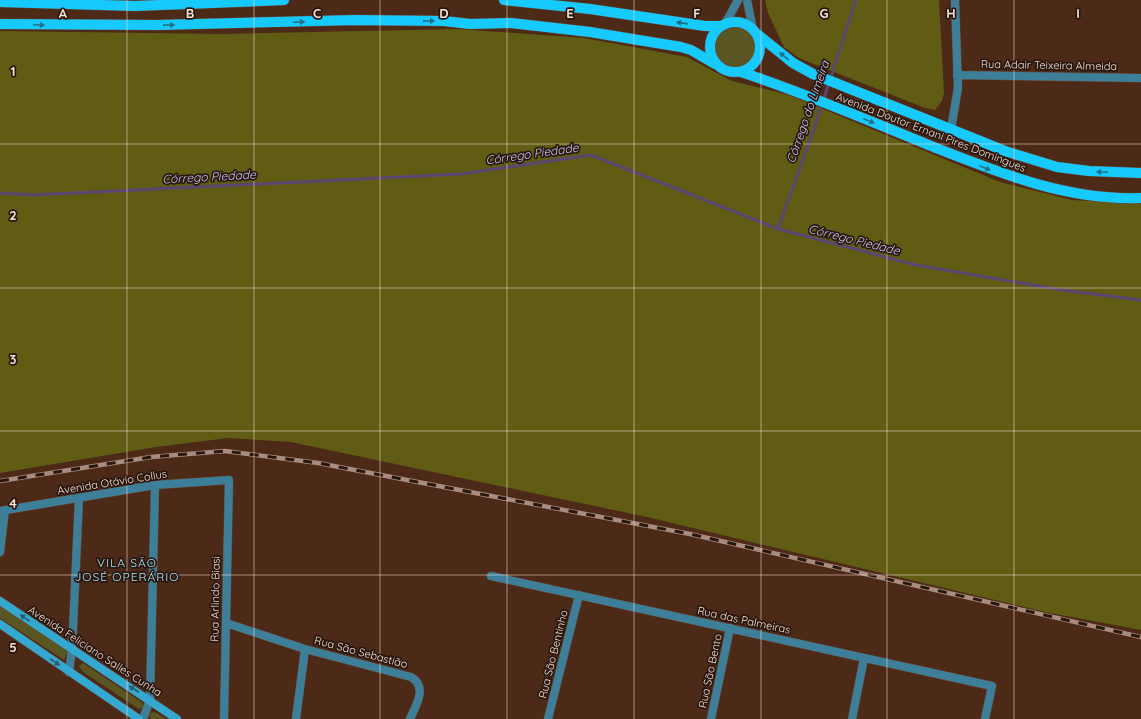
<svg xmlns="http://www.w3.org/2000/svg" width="1141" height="719" font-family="Quicksand,sans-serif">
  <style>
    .green { fill: #595624 }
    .forest { fill: #615c14 }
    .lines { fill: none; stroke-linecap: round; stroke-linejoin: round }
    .stream { stroke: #5b4672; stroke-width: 3 }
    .street-casing { stroke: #684635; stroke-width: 9 }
    .secondary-casing { stroke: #684635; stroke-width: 9 }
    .primary-casing { stroke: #684635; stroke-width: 11 }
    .street { stroke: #3d7f99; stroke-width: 8 }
    .secondary { stroke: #33a9d2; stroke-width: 8 }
    .primary { stroke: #16cafe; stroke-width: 10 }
    .rail-casing { stroke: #aa8c7e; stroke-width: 4.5 }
    .rail { stroke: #27170f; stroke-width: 3; stroke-dasharray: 9; stroke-linecap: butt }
    .oneway { fill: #1e7086 }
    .oneway2 { fill: #2c5967 }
    .grid { fill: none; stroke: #f7dfd4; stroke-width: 1; stroke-opacity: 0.55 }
    .labels { text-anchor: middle; stroke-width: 3.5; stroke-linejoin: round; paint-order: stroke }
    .street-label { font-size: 11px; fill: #f7dfd4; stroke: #27170f }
    .water-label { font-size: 12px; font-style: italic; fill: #c9c8f1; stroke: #27170f }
    .neighbourhood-label { font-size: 12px; letter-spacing: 1px; fill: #aee1f6; stroke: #27170f }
    .grid-label { font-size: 13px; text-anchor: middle; font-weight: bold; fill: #f7dfd4; stroke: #27170f; stroke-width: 3.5; stroke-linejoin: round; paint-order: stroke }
  </style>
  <rect width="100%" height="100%" fill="#4d2917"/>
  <path class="green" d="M712 47a23 23 0 1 1 46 0a23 23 0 1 1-46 0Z
    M0 605 68 651 64 660 0 618Z
    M83 663 144 704 142 708 139 709 83 672 79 666Z
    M155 712 166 719H151L149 716 150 713Z"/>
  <path class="forest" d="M765 0H939L944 93 942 101 935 110 925 108 799 58 784 47 768 13Z
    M458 29 584 38 687 57 732 81 789 95 1000 182 1072 200 1141 204V630L1045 612 647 517 291 442 228 438 156 447 0 473V31L223 34Z"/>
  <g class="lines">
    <path class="stream" d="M0 193 33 195 461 174 591 155 778 229 916 265 1062 290 1141 300
      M778 229 814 129 856 0"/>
    <g class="street-casing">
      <path id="street" d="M747 0 753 30
        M725 24 738 0
        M957 75 1141 78
        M951 129 958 88 955 0
        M0 511 155 485 229 480 224 719
        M0 552 5 510
        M491 576 992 686 985 719
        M226 623 305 649 296 719
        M305 649 411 677C428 687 416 705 410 719
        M69 672 72 650 79 498
        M143 719 150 700 155 485
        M548 719 579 595
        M711 719 730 628
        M852 719 864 658"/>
    </g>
    <g class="secondary-casing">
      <path id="secondary" d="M0 601 177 719
        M0 624 139 719"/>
    </g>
    <g class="primary-casing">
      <path id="primary" d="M504 0 590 9 705 26H721
        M0 2 135 6 284 0
        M710 47a25 25 0 1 1 50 0a25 25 0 1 1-50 0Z
        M0 24 158 25 356 20 444 21 470 24 511 23 590 32 681 47 691 50 715 64
        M757 34 793 63 813 74 1005 151 1057 167 1089 171 1141 173
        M741 72C808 94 872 122 936 148 1002 174 1069 201 1141 198"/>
    </g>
    <use href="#street" class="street"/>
    <use href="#secondary" class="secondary"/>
    <use href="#primary" class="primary"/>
    <g class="rail-casing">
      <path id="rail" d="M0 481 151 457 225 451 318 463 690 534 1141 637"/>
    </g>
    <use href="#rail" class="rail"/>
  </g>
  <defs><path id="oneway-solid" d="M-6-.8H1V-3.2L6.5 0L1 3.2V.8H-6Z"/></defs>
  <g class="oneway">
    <use href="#oneway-solid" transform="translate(429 21) rotate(1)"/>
    <use href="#oneway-solid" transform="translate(299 22) rotate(-2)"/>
    <use href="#oneway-solid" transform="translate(682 23) rotate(-172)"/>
    <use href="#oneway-solid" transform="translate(39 25) rotate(2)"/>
    <use href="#oneway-solid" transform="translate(169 25) rotate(-1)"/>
    <use href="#oneway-solid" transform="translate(784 56) rotate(-141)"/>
    <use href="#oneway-solid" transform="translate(869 121) rotate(22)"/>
    <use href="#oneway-solid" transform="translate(985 168) rotate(22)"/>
    <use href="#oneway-solid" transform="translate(1102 172) rotate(-177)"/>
  </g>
  <g class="oneway2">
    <use href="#oneway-solid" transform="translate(25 618) rotate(-146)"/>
    <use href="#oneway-solid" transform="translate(55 662) rotate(35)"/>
    <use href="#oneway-solid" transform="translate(134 689) rotate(-147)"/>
  </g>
  <path class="grid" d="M127 0V719M254 0V719M380 0V719M507 0V719M634 0V719M761 0V719M887 0V719M1014 0V719M0 144H1141M0 288H1141M0 431H1141M0 575H1141"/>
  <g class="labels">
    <g class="street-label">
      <text transform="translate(1049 65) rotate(1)" y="4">Rua Adair Teixeira Almeida</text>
      <text transform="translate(931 132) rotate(21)" y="4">Avenida Doutor Ernani Pires Domingues</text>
      <text transform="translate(112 482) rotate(-9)" y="4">Avenida Otávio Collus</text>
      <text transform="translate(215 599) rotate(-89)" y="4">Rua Arlindo Biasi</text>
      <text transform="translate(744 620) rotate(12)" y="4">Rua das Palmeiras</text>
      <text transform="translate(95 651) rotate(33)" y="4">Avenida Feliciano Salles Cunha</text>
      <text transform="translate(361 652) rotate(15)" y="4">Rua São Sebastião</text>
      <text transform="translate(553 654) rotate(-76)" y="4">Rua São Bentinho</text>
      <text transform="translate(710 671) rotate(-78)" y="4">Rua São Bento</text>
    </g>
    <g class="water-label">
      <text transform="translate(808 112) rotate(-71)" y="4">Córrego do Limeira</text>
      <text transform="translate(532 154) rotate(-8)" y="4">Córrego Piedade</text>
      <text transform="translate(209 177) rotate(-3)" y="4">Córrego Piedade</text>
      <text transform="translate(854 240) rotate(14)" y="4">Córrego Piedade</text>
    </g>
    <g class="neighbourhood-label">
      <text x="127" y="567">VILA SÃO<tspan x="127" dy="14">JOSÉ OPERÁRIO</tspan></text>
    </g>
  </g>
  <g class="grid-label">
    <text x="63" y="18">A</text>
    <text x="190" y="18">B</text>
    <text x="317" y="18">C</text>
    <text x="444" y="18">D</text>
    <text x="570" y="18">E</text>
    <text x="697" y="18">F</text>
    <text x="824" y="18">G</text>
    <text x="951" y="18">H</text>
    <text x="1078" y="18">I</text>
    <text x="13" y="76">1</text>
    <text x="13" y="220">2</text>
    <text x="13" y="364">3</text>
    <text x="13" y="508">4</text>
    <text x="13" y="652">5</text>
  </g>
</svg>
